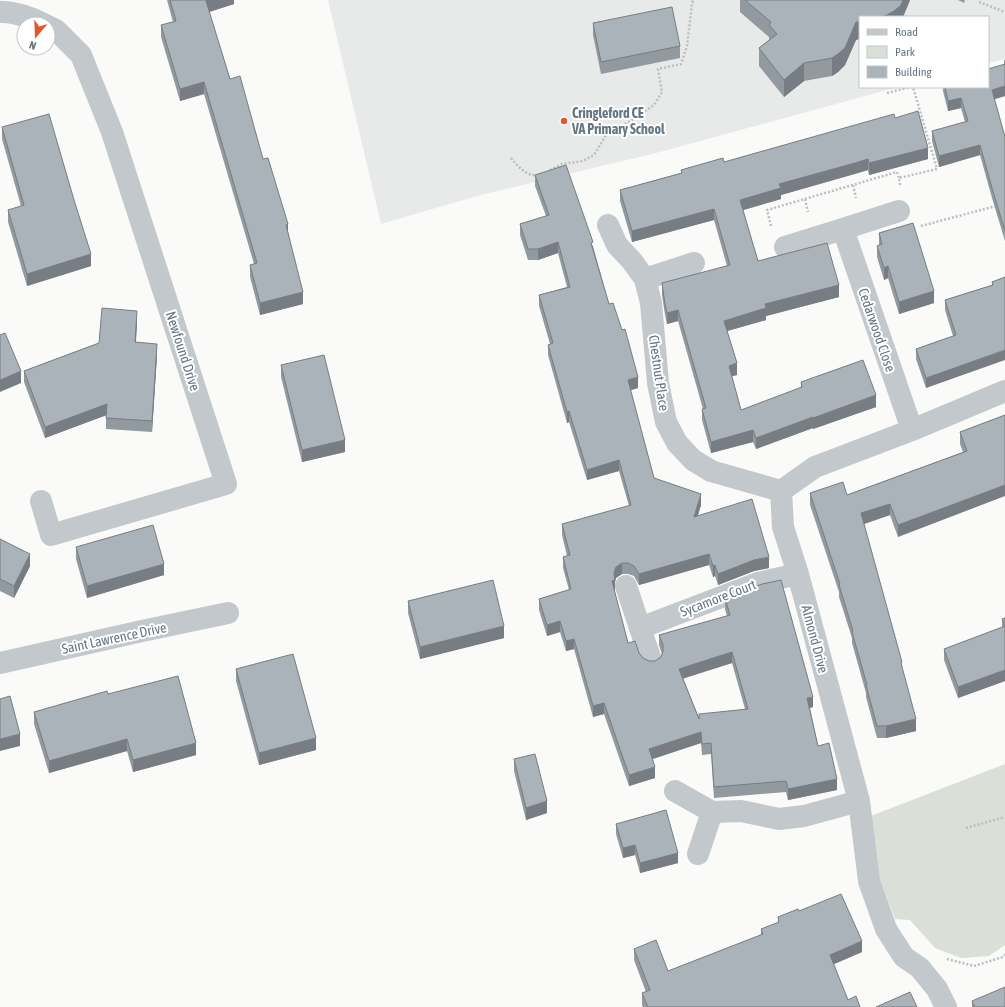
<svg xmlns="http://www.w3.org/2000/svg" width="1005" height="1007" font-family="'Asap Condensed',sans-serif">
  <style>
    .built { fill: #e8e9e9 }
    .green { fill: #dadfd7 }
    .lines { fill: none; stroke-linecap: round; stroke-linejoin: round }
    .path { stroke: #bbbfc2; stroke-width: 2.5; stroke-dasharray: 2 2; stroke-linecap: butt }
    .street { stroke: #c3c8cc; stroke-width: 22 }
    .wall { fill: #929a9f; fill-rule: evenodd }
    .shaded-wall { fill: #777d82 }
    .building { fill: #aab3b9; stroke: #777d82; fill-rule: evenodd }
    .poi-dot { fill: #e4572e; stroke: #fff; stroke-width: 1.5 }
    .labels { text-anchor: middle; stroke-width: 4; stroke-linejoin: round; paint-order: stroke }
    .poi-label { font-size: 14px; font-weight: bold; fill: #657683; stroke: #fff; text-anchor: start }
    .street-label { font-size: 14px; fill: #657683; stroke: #fff }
  </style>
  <rect width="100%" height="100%" fill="#fafaf8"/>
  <path class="built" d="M328 0H1005V59L988 63V17H860V87H898L660 152 477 196 381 224Z"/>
  <path class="green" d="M1005 764V945L989 956 961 958 935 948 910 920 895 919 858 821Z"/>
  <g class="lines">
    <path class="path" d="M979 2 1005 12
      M887 93 911 87
      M511 158C519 168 526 175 538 176
      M550 170 562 164 583 161 594 155 606 135 632 120 654 105 662 92 658 69 681 64 687 46 692 4 693 0
      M853 185 856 198
      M900 185 899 178 937 169 913 87
      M805 199 808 212
      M771 226 767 210 897 172 899 178
      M921 226 996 206
      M966 828 1005 817
      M947 959 974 966 1003 957 1005 955"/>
    <path class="street" d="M0 12C13 11 32 18 44 24
      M608 225 617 245 632 261 645 279 651 303 658 383 666 422 677 443 693 460 711 471 781 491
      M843 229 899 211
      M785 247 843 229 912 430
      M645 279 694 263
      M41 501 51 535 226 484 112 132 81 55 56 30 48 26
      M626 586 640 628
      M651 660 640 628 758 583 798 574
      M0 663 142 631 228 613
      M675 791 712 812 741 811 779 819 804 816 859 801
      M698 854 712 812
      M946 1007 937 989 920 968 904 957 891 937 886 929 869 881 859 801 798 574 783 527 781 491 815 467 912 430 1005 391"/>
  </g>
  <path class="wall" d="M167 0H234V4L209 12 230 79 263 159 288 232 303 304 260 315 250 277V265L254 264 204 94 180 101 161 37V25L173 22Z
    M740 0H910L903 17H860L856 40 845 65 838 72 832 76 804 81 784 97 759 66V48L769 40V37L740 12Z
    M958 0H965L964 3Z
    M593 23 680 46V58L601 74 593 35Z
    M1004 60H1005V96L994 99 1005 137V241L992 198 980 155 939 167 932 141V131L965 122 961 108 948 111 943 91V87H988L1004 64Z
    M895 118 928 159 869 175 868 170 855 174 781 195V199L743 210 758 261 839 297 766 316V320L727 331 737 375 732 376 741 410 801 388V382L876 407 813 429V428L756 449 753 442 711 453 702 420V409H703L678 321 667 324 665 315 662 295V283L727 266 714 220 632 242 620 201V190L681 173V170L724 162Z
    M2 127 91 266 27 286 8 222V210L21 206 2 139Z
    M535 175 593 246 609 304 638 388 630 390 654 478 701 505 698 515 769 568 754 571 718 585 715 576 713 577 709 565 639 585 634 576 628 574H622L616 578 615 582 614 591 628 643 639 653 643 658 649 661H655L661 657 662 654 659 645V635L727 616 725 609V598L813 707 810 708 818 746 837 790 788 800 786 792 714 798 711 754 702 755 701 743 653 759 655 778 629 786 604 714 593 717 574 649 566 651 560 632 547 636 539 610V599L569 590 563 568V557L567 556 562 535V524L629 506 619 471 587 480 569 422 567 423 548 355V345L550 344 539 306V295L567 287 558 253 538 260H528L520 235V224L546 216 535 186ZM732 663 745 709 699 718 683 678Z
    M879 233 934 303 899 314 888 278 884 280 877 257V246L879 245Z
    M1005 277 926 388 916 359V349L953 336 945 310V300L992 285V282Z
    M137 322 136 342 157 355 152 432 106 429V415L45 438 24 382V371L99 343Z
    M281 365 345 452 302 462 281 377Z
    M1005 415 898 537 890 515 864 524 902 669 916 731 886 738H877L866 697V693L852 643V638L839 597V592L810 505V493L847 495 963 452 960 444V432Z
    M0 539 30 566 14 598 0 591Z
    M76 547 164 575 87 598 76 559Z
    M408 601 504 638 420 659 408 613Z
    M1005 618V681L958 698 944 660V649L1002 628V619Z
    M236 669 316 750 259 765 236 681Z
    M108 694 196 755 133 772 127 751 49 773 34 724V712Z
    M514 759 547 813 526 820 514 771Z
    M616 824 678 863 640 873 635 855 623 858 616 834Z
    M799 911 862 952 833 964 848 1000 860 1007H643L642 1005V993L646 992 634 960V949L668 971 761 935V929L778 923V917Z
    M972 1001 1005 1007H972Z"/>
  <path class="shaded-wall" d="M208 0H234V4L206 13V1Z
    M903 0H910L903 17H879Z
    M856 22H860V39L856 40 845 65 838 72 832 76V58Z
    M804 63V81L784 97V80Z
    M204 82V94L180 101V89Z
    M1005 86V96L992 100V90Z
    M961 98V108L948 111V101Z
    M980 145V155L939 167V156Z
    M928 148V159L869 175V163Z
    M868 159V170L781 195V199L740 211V200L779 184Z
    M714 209V220L632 242V231Z
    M288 224V236L286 225Z
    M558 242V253L538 260V249Z
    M91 254V266L27 286V274Z
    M888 266V278L884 280V268Z
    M839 285V297L766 316V320L724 332V321L765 304Z
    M934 291V303L899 314V302Z
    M303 292V304L260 315V303Z
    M678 310V321L667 324V313Z
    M137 311V322L135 353V342Z
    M157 344V355L152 432V421Z
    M1005 350V360L926 388V378Z
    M737 363V375L729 377V366Z
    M21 371V383L0 392V380Z
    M638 377V388L628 391V380Z
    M876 395V407L813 429V418Z
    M107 404V415L45 438V427Z
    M569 411V422L567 423V412Z
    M813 417V428L756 449V438Z
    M753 430V442L711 453V442Z
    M345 440V452L302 462V450Z
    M619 460V471L587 480V470Z
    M1005 485V496L898 537V525Z
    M701 494V505L694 528V517Z
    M890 504V515L861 525V513Z
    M30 554V566L14 598V586Z
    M709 554V565L639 585V574Z
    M769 557V568L754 571 718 585V574L754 560Z
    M622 563V574L616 578 615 582V591L612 592V581L614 573 616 567Z
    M164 564V575L87 598V586Z
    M715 565V576L713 577V566Z
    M560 621V632L547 636V625Z
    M504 626V638L420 659V647Z
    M574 639V649L566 651V641Z
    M732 652V663L679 680V669Z
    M1005 670V681L958 698V687Z
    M813 697V707L807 709V698Z
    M604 703V714L593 717V706Z
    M916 719V731L886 738V726Z
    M701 732V743L649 760V749Z
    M20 734V746L0 751V739Z
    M316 738V750L259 765V753Z
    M127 739V751L49 773V761Z
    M196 743V755L133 772V760Z
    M655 767V778L629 786V775Z
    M837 779V790L788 800V789Z
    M547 801V813L526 820V808Z
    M635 845V855L623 858V848Z
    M678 853V863L640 873V863Z
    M862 941V952L830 966V955Z"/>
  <path class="building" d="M170 0H208L206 1 230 79 240 76 263 159 268 158 288 224 286 225 303 292 260 303 250 265 257 263 204 82 180 89 161 25 176 21Z
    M745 0H903L901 5 894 11 887 15 879 17H860V22H856L845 48 838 54 832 58 804 63 784 80 759 48 777 34 769 25 771 22Z
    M672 7 680 46 601 62 593 23Z
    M1005 64V86L992 90 1005 137V231L992 188 980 145 939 156 932 131 968 121 961 98 948 101 945 87H988V69Z
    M918 111 928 148 869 163 868 159 855 163 779 184 781 188 740 200 758 261 827 243 839 285 765 304 766 308 724 321 737 363 729 366 741 410 802 387 801 382 863 360 876 395 813 418V417L756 438 753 430 711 442 702 409 706 408 678 310 667 313 665 304 662 283 730 265 714 209 632 231 620 190 682 173 681 170 723 158 724 162 894 114 895 118Z
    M49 114 74 200 91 254 27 274 8 210 24 205 2 127Z
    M566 165 593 242 591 243 609 304 613 303 622 330 625 329 638 377 628 380 654 478 701 494 694 517 752 499 769 557 754 560 718 574 715 565 713 566 709 554 639 574 634 566 628 563H622L616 567 614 573 615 580 612 581 628 643 635 641 639 653 643 658 649 661H655L661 657 663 651V645L659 635 730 615 725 598 762 584 781 580 813 697 807 698 818 746 829 743 837 779 788 789 786 781 714 787 711 743 702 744 701 732 649 749 655 767 629 775 604 703 593 706 574 639 566 641 560 621 547 625 539 599 571 589 563 557 570 555 562 524 631 505 619 460 587 470 569 411 567 412 548 345 553 343 539 295 570 287 558 242 538 249H528L520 224 549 215 535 175ZM732 652 748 709 699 714V719L679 669Z
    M913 223 934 291 899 302 888 266 884 268 877 246 882 244 879 233Z
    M1005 277V350L926 378 916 349 956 335 945 300 993 285 992 282Z
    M102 308 137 311 135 342 157 344 152 421 106 418 107 404 45 427 24 371 99 343Z
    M5 333 21 371 0 380V335Z
    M324 355 345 440 302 450 281 365Z
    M1005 415V485L898 525 890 504 861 513 902 662 901 663 916 719 886 726H877L866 685H867L852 632 853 631 839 585 840 584 810 493 843 482 847 495 967 451 960 432Z
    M153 525 164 564 87 586 76 547Z
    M0 539 30 554 14 586 0 579Z
    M493 580 504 626 420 647 408 601Z
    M1005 618V670L958 687 944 649 1005 626 1002 619Z
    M293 654 316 738 259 753 236 669Z
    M178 676 196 743 133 760 127 739 49 761 34 712 107 691 108 694Z
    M10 696 20 734 0 739V699Z
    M535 754 547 801 526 808 514 759Z
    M666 810 678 853 640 863 635 845 623 848 616 824Z
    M841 894 862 941 830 955 848 1000 856 996 860 1007H648L642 993 650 990 634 949 656 940 668 971 763 934 761 929 779 922 778 917 798 909 799 911Z
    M1005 987V1007H975L972 1001Z
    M910 992 917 1007H876Z"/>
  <circle class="poi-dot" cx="564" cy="121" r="4"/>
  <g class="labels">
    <g class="poi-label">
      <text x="572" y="118">Cringleford CE<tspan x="572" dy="16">VA Primary School</tspan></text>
    </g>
    <g class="street-label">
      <text transform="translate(877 330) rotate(71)" y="5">Cedarwood Close</text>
      <text transform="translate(183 351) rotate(72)" y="5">Newfound Drive</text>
      <text transform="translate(659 373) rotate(82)" y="5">Chestnut Place</text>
      <text transform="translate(718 598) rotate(-21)" y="5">Sycamore Court</text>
      <text transform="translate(114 638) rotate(-12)" y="5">Saint Lawrence Drive</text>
      <text transform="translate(815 639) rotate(75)" y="5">Almond Drive</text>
    </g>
  </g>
  <rect x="859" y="16" width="130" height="72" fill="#ffffff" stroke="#c1c8cd"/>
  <rect x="867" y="29" width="20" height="6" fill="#c3c8cc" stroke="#c1c8cd"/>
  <text x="895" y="36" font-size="12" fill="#657683">Road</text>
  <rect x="867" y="46" width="20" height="12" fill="#dadfd7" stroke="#c1c8cd"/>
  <text x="895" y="56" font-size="12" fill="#657683">Park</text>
  <rect x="867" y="66" width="20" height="12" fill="#aab3b9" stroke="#c1c8cd"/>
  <text x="895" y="76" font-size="12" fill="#657683">Building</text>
  <g transform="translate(36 36) rotate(199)"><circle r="19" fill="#ffffff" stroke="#c1c8cd"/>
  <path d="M0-3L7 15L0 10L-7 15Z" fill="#e4572e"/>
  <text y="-6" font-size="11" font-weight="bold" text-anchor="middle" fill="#657683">N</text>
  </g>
</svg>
